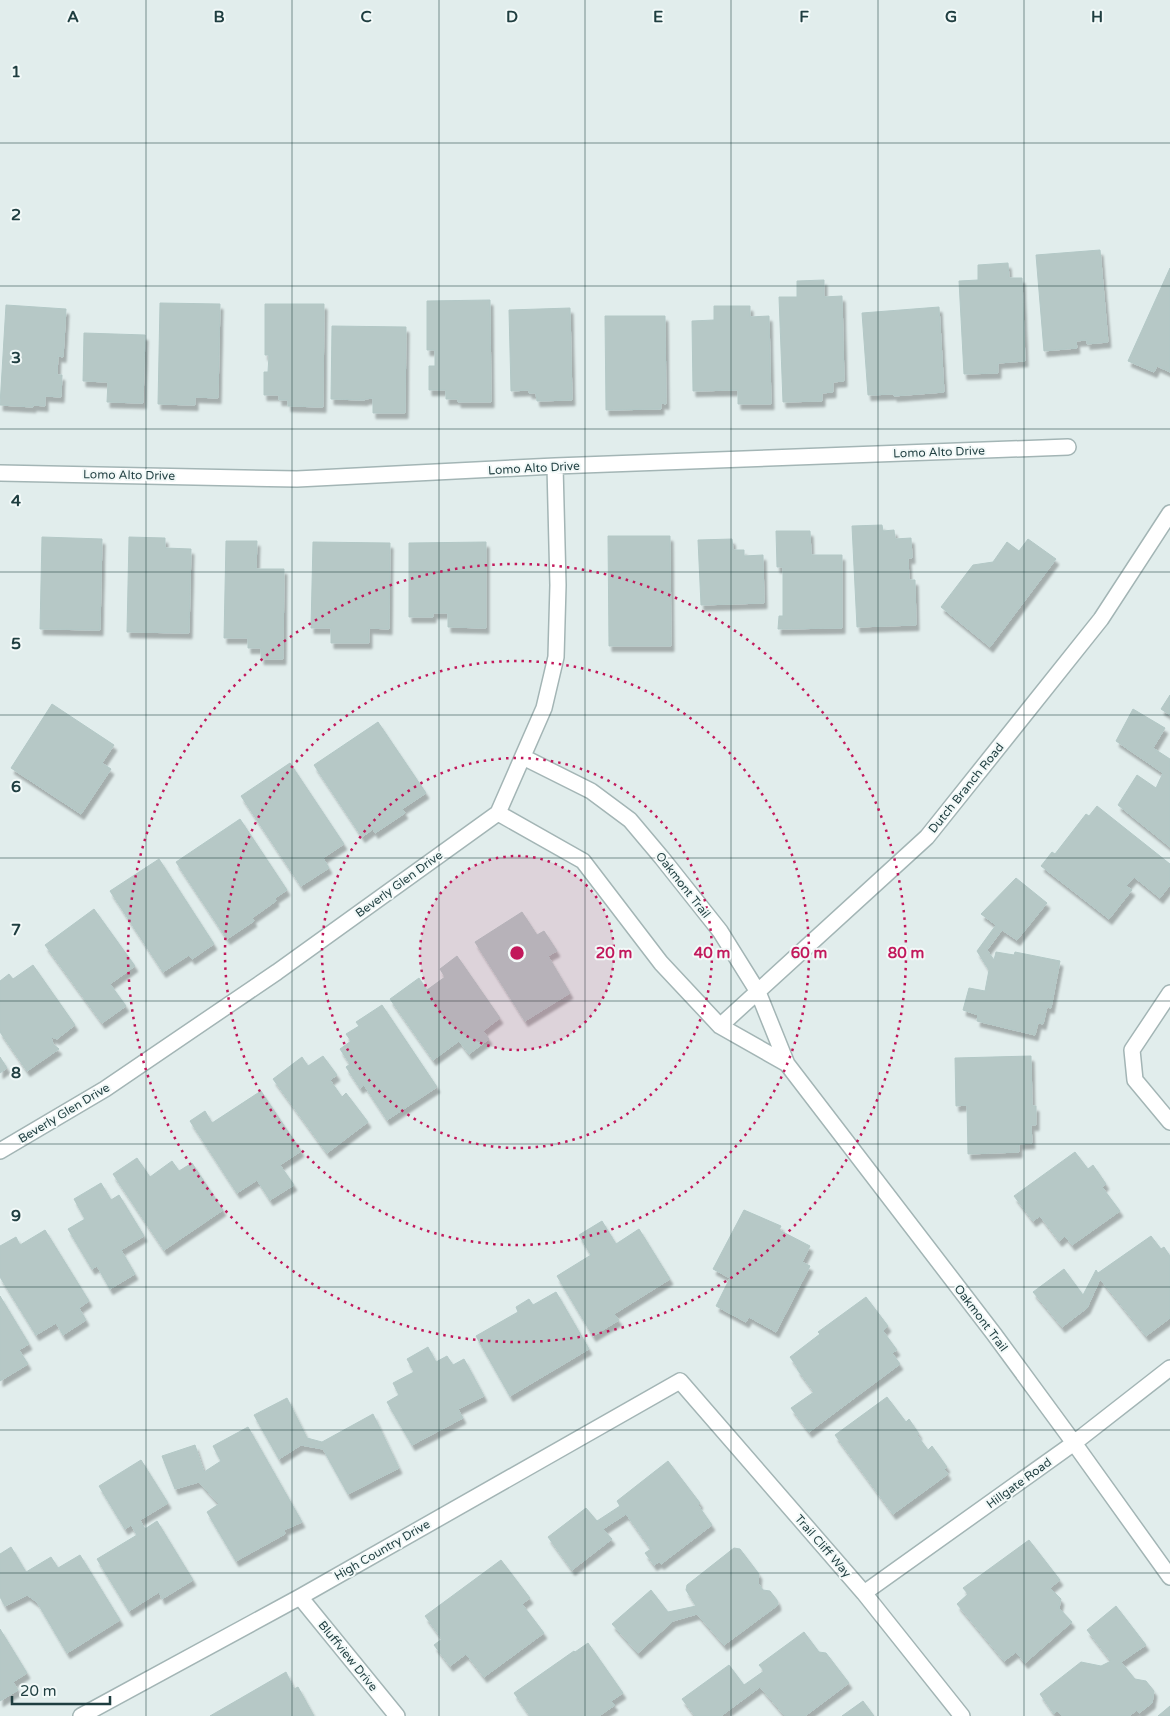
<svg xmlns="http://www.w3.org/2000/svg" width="1170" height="1716" font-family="'Varela Round',sans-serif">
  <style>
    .building { fill: #b6c8c6; stroke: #b3c8c6; filter: url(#shadow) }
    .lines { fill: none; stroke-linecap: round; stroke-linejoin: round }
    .minor-casing { stroke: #a3b5b5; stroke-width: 18 }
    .minor { stroke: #fff; stroke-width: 15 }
    .grid { fill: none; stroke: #1f3e40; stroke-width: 1; stroke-opacity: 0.55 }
    .ring { fill: none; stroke: #c2185b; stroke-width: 2.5; stroke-dasharray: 2.5 5 }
    .labels { text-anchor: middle; stroke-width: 4; stroke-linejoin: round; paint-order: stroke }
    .street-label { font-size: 12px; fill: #1f3e40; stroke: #f2f9f8 }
    .grid-label { font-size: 16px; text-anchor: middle; font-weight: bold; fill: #1f3e40; stroke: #f2f9f8; stroke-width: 4; stroke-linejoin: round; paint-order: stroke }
    .centre { fill: #c2185b; stroke: #f2f9f8; stroke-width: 2.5 }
    .ring-label { font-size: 15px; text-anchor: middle; font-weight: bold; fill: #c2185b; stroke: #f2f9f8; stroke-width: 4; stroke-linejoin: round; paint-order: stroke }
  </style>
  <defs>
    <filter id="shadow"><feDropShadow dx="3" dy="5.5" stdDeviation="1" flood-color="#0004"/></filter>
  </defs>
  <rect width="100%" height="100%" fill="#e1edec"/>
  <path class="building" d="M1100 250 1108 342 1087 344V340L1076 341 1077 348 1044 351 1036 255Z
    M1008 263 1009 278H1022L1025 361 998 363V373L964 374 959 281 978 280V265Z
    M1170 268V372L1157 366 1154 372 1128 361Z
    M824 280V297L842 296 844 381 833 382V392L822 393V401L783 402 779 297H797V281Z
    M490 300 491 402H458V399H446V390H429V366H435V350H427V301Z
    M160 303 220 304 218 398 195 397V405L158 404Z
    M265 304H324L323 407 288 406V400H279V395H264V372H268L269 355H265Z
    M6 305 66 309 63 357 58 356 57 375H62L61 397 45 396V406L33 405V407L0 405Z
    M714 306H750V317L769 316 771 404H738V390L693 391 692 321 714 320Z
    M939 307 944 392 894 396V394L868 395 862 313Z
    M570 308 572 400 537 401 536 393H529V390L511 391 509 310Z
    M605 316H665L666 404 661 403V409L606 410Z
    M332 326 406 327 405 413H373V398L365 399V400L331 399Z
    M84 333 145 335 143 403 107 402 108 382 83 381Z
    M882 525 883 531 894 530 895 539 911 538 912 558H908L909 580H915L916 625 857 627 852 526Z
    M776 531H810L811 555H842V628L778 629 779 616H783V567H777Z
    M608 536H670L671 646H609Z
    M42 537 102 539 100 630 40 629Z
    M129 537 165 538V548L191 549 189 633 127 632Z
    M732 539 733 550H744V556L763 555 764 603 701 605 698 540Z
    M1028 539 1056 559 990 647 941 607 973 565 993 562 1007 542 1019 551Z
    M226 541H257L256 569H284L283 659H261V648H248V638H224Z
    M313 542 390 543 389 629 369 628V643H331V628H311Z
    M486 542V628L448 627V613H433V617H409V543Z
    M1170 695V715L1161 709Z
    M52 704 114 745 102 763 111 769 81 814 11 768Z
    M1133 709 1165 728 1153 748 1170 759V847L1118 805 1137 775 1156 788 1163 773 1116 741Z
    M378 722 426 793 402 809 405 813 375 833 373 829 362 837 314 765Z
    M290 763 344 844 323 858 329 868 301 886 241 796Z
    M1097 806 1170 864V885L1160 898 1134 877 1126 886 1132 890 1109 919 1041 866 1052 852 1055 854 1086 814 1089 816Z
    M240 819 287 890 275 898 276 901 252 918 254 921 227 939 176 862Z
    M159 859 214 944 192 959 189 955 163 972 110 891Z
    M1016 878 1047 903 1017 940 1002 930 987 950 994 960 996 952 1014 955 1015 952 1060 961 1051 1008 1047 1007 1043 1024 1038 1023 1035 1035 977 1021 978 1015 963 1010 969 988 985 991 989 970 977 951 996 925 981 914Z
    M94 909 135 966 110 984 126 1006 102 1023 45 945Z
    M522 912 537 935 544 931 557 951 548 956 570 993 525 1021 475 942Z
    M457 956 500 1018 483 1031 489 1039 469 1054 459 1041 433 1060 390 999 419 978 427 990 445 977 440 969Z
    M33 965 75 1025 57 1039 51 1037 53 1044 59 1049 27 1071 0 1032V981L9 974 13 979Z
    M382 1005 437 1087 387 1120 364 1085 360 1088 346 1067 350 1064 340 1049 351 1041 346 1034 359 1026 356 1022Z
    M323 1056 337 1075 330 1080 342 1097 346 1093 368 1122 327 1153 273 1079 302 1057 308 1066Z
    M1031 1056 1032 1106H1036V1125H1031L1032 1143 1019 1144V1152L968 1154 967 1105 956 1106 955 1058Z
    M0 1057 7 1068 0 1073Z
    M261 1091 301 1151 280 1165 294 1185 270 1200 257 1180 237 1193 190 1121 205 1111 212 1123Z
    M1075 1152 1088 1169 1093 1165 1106 1184 1102 1187 1120 1211 1072 1245 1065 1236 1059 1241 1040 1216 1033 1221 1014 1196Z
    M137 1158 150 1177 172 1161 179 1171 192 1163 223 1210 164 1250 113 1174Z
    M101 1183 111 1200 119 1195 144 1236 121 1250 135 1274 110 1289 97 1266 92 1269 68 1229 85 1219 74 1199Z
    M744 1210 781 1226 779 1230 810 1246 802 1262 810 1266 776 1332 749 1317 746 1322 716 1306 730 1278 713 1269Z
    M602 1221 616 1244 639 1229 670 1279 614 1314 619 1320 593 1336 557 1276 591 1255 579 1235Z
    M45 1230 89 1301 79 1308 86 1320 63 1335 56 1323 36 1335 0 1277V1246L16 1237 20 1245Z
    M1151 1236 1161 1249 1164 1247 1170 1256V1318L1146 1336 1100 1279 1087 1308 1062 1327 1033 1292 1064 1269 1083 1295 1096 1270 1098 1273Z
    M556 1292 589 1349 510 1396 476 1336 518 1312 516 1307 529 1299 533 1305Z
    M0 1296 29 1344 19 1350 28 1364 0 1381Z
    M866 1297 888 1326 883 1331 897 1350 892 1353 900 1364 809 1432 791 1408 814 1392 797 1369 798 1368 790 1357 820 1334 818 1332Z
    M428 1347 436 1362 447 1356 453 1365 464 1359 484 1396 458 1409 463 1418 412 1445 387 1402 399 1395 393 1383 414 1372 407 1359Z
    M887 1397 906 1422 909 1419 919 1434 917 1435 928 1450 932 1446 947 1467 944 1469 948 1474 893 1514 835 1435Z
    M287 1398 307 1438 322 1442 373 1414 399 1468 348 1494 323 1449 301 1445 279 1459 254 1415Z
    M248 1427 302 1522 284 1530 285 1534 236 1561 207 1512 219 1504 199 1482 175 1489 162 1456 195 1445 204 1472 221 1461 213 1446Z
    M141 1460 168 1503 140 1520 145 1529 157 1521 193 1580 162 1599 159 1592 129 1611 97 1559 137 1535 131 1525 125 1529 99 1486Z
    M668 1461 700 1503 698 1505 712 1525 661 1564 659 1562 654 1565 645 1553 651 1549 626 1514 603 1529 612 1539 572 1570 548 1537 586 1508 597 1521 620 1506 617 1501Z
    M1029 1540 1060 1580 1050 1588 1061 1599 1059 1608 1072 1622 1025 1663 1016 1652 1004 1661 957 1604 968 1594 963 1588Z
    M11 1547 26 1572 51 1557 58 1568 80 1555 120 1620 67 1653 37 1602 27 1595 5 1606 0 1597V1554Z
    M734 1548 740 1549 759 1574 758 1583 763 1590 770 1591 777 1600 778 1605 724 1645 697 1614 673 1621 638 1653 612 1624 651 1590 668 1612 696 1606 686 1590 687 1585Z
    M501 1560 530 1598 522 1604 544 1633 484 1677 466 1654 450 1666 434 1645 442 1639 425 1616Z
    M1116 1606 1146 1645 1121 1662 1135 1679 1146 1681 1154 1691 1152 1703 1139 1713 1137 1710 1129 1716H1062L1057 1711 1054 1714 1040 1694 1081 1662 1101 1666 1111 1661 1087 1630Z
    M0 1629 27 1673 13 1682 18 1690 0 1701Z
    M804 1632 819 1652 826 1653 849 1683 805 1716H785L760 1687 721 1716H695L682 1699 729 1665 744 1685 764 1671 759 1665Z
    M588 1643 623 1693 611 1701 615 1705 599 1716H530L514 1693 574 1651 575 1652Z
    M286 1672 294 1689 298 1687 314 1716H210Z
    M863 1701 874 1716H842Z
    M1170 1706V1716H1158Z"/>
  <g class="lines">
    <g class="minor-casing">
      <path id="minor" d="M0 473 297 479 555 466 1068 447
        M523 757 591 791 630 820 662 858 720 931 758 992 787 1064 994 1334 1074 1443 1170 1577
        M498 813 583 861 661 963 720 1026 787 1064
        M1170 993 1132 1050 1135 1080 1170 1122
        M720 1026 927 837 1101 619 1170 513
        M0 1151 105 1089 277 972 498 813 544 708 556 657 558 585 555 466
        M864 1593 1074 1443 1170 1368
        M300 1597 397 1716
        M81 1716 300 1597 680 1381 864 1593 962 1716"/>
    </g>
    <use href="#minor" class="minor"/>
  </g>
  <path class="grid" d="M146 0V1716M292 0V1716M439 0V1716M585 0V1716M731 0V1716M878 0V1716M1024 0V1716M0 143H1170M0 286H1170M0 429H1170M0 572H1170M0 715H1170M0 858H1170M0 1001H1170M0 1144H1170M0 1287H1170M0 1430H1170M0 1573H1170"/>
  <circle cx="517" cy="953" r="97" fill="#c2185b" fill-opacity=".12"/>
  <g class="ring">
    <circle cx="517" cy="953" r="97"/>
    <circle cx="517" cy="953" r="195"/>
    <circle cx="517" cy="953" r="292"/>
    <circle cx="517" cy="953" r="389"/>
  </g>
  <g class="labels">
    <g class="street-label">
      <text transform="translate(939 452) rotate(-2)" y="4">Lomo Alto Drive</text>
      <text transform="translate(534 468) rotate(-3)" y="4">Lomo Alto Drive</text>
      <text transform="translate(129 475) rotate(1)" y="4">Lomo Alto Drive</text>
      <text transform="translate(966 788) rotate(-51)" y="4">Dutch Branch Road</text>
      <text transform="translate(399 884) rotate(-36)" y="4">Beverly Glen Drive</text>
      <text transform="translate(683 885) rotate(52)" y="4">Oakmont Trail</text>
      <text transform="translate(64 1113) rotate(-31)" y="4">Beverly Glen Drive</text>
      <text transform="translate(981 1318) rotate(53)" y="4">Oakmont Trail</text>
      <text transform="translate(1019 1483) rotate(-36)" y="4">Hillgate Road</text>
      <text transform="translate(823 1546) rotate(49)" y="4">Trail Cliff Way</text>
      <text transform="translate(382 1550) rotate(-30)" y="4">High Country Drive</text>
      <text transform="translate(348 1656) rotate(51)" y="4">Bluffview Drive</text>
    </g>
  </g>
  <g class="grid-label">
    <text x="73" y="22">A</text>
    <text x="219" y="22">B</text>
    <text x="366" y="22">C</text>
    <text x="512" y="22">D</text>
    <text x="658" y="22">E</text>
    <text x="804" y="22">F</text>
    <text x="951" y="22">G</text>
    <text x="1097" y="22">H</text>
    <text x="16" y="77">1</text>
    <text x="16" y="220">2</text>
    <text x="16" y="363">3</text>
    <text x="16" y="506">4</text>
    <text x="16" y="649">5</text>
    <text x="16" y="792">6</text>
    <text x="16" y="935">7</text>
    <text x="16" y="1078">8</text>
    <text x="16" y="1221">9</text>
  </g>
  <circle cx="517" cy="953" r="8" class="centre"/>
  <g class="ring-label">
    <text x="614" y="958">20 m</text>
    <text x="712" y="958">40 m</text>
    <text x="809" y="958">60 m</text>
    <text x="906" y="958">80 m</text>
  </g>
  <path d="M12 1696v8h98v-8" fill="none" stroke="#1f3e40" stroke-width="2.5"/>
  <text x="20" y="1696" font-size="15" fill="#1f3e40" stroke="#f2f9f8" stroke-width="4" paint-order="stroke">20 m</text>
</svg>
